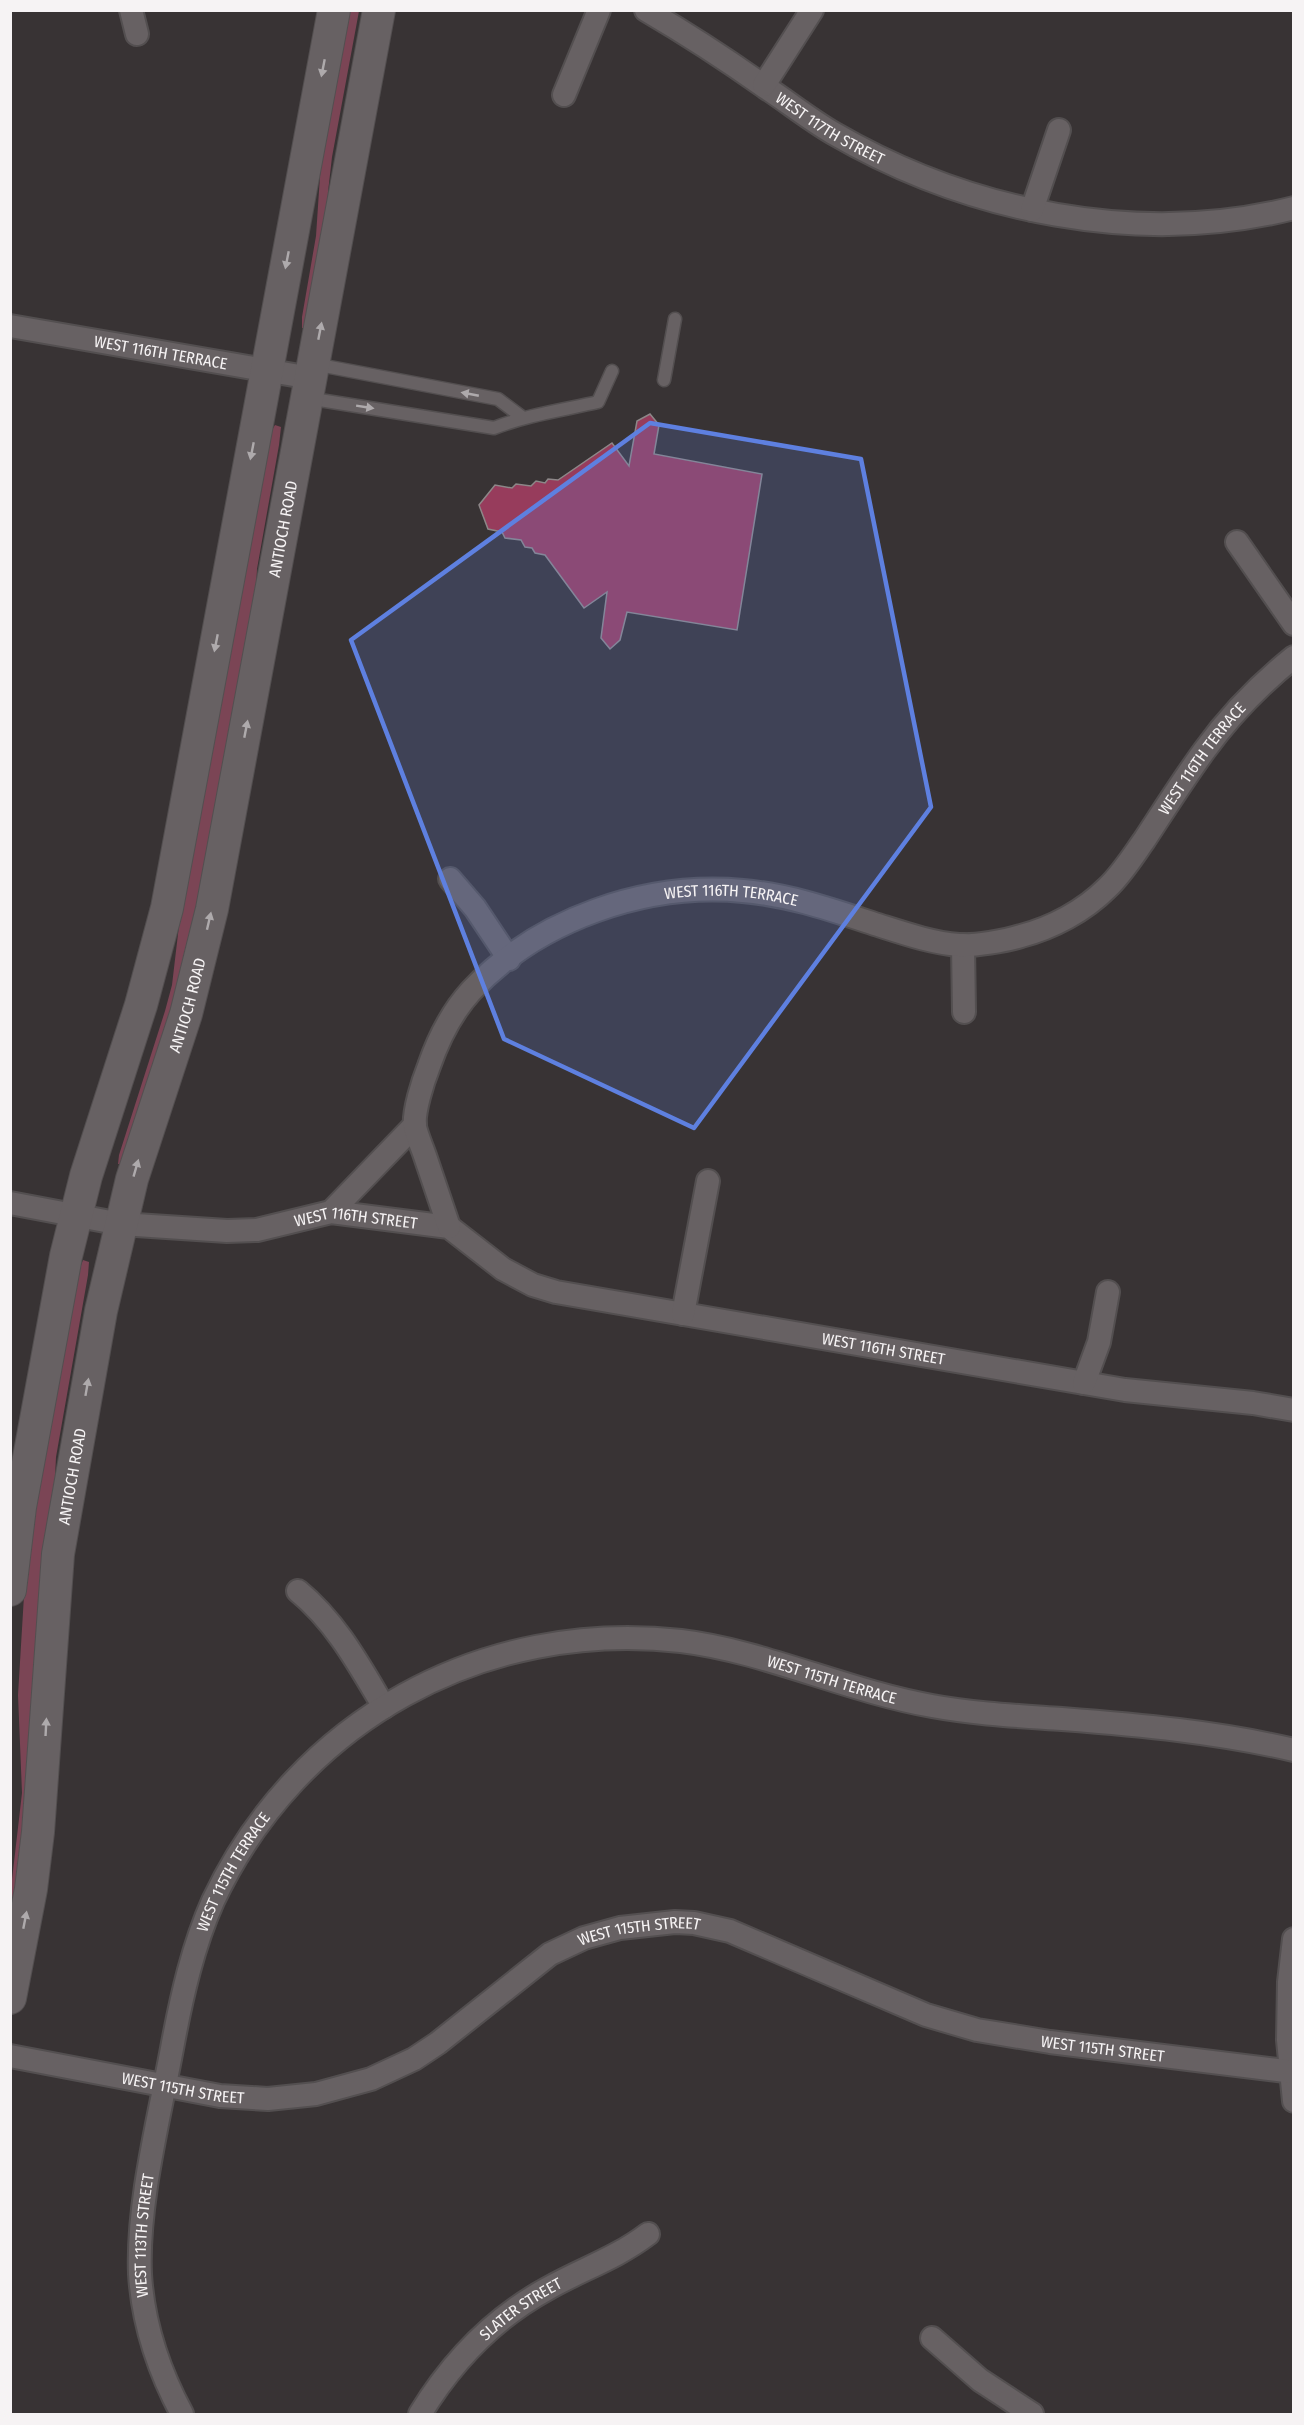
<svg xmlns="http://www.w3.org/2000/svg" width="1304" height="2425" font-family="'Fira Sans Condensed',sans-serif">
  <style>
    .green { fill: #7b4555 }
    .building { fill: #973c5c; stroke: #8d8788; stroke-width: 1.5 }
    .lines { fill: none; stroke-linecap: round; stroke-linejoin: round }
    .service-casing { stroke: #534f50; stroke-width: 15 }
    .minor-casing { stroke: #534f50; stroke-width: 26 }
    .secondary-casing { stroke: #534f50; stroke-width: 34 }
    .service { stroke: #676163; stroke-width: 12 }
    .minor { stroke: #676163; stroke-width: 22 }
    .secondary { stroke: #676163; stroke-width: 32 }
    .oneway { fill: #aeaaac }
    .marked { fill: #5e80e0; fill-opacity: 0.2; stroke: #5e80e0; stroke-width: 4.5; stroke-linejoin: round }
    .labels { text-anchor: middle; stroke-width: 5; stroke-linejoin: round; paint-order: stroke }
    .street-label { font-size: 16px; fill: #f6f3f4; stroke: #383334 }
  </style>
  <rect width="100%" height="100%" fill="#383334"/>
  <path class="green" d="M348 11H359L332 157 328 192 327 227 308 328H302V317L316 236 321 161Z
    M275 425 281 427 279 445 257 569 254 631 189 968 125 1165 118 1164 119 1155 165 1011 172 985 180 917 271 432Z
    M83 1260 89 1262 88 1275 56 1457 53 1517 11 1949V1888L22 1793 18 1695 25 1579 33 1514 78 1273Z"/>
  <path class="building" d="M650 414 659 425 654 454 762 474 737 630 627 612 620 640 610 649 601 638 607 592 584 608 545 555 535 553 532 548 525 547 521 540 505 538 502 532 488 529 479 505 495 485 512 488 516 484 531 486 536 481 545 483 548 479 558 480 612 443 629 466 637 421Z"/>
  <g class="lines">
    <g class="service-casing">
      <path id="service" d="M314 364 498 399 522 417
        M664 380 675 319
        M307 398 494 428C527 415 563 410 598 402L612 371"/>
    </g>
    <g class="minor-casing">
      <g id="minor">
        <path d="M131 10 137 34"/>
        <path id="s1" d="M646 10C687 34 727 60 765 87 788 102 809 119 833 133 969 212 1139 247 1294 208"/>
        <path d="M764 85 812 10"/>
        <path d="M564 95 599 10"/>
        <path d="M1032 210 1059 130"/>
        <path id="s2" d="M10 326 311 378"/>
        <path d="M1237 542 1294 624"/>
        <path d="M450 879 475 908 509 959"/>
        <path d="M963 945 964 1012"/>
        <path id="s3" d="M10 1203 121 1224 227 1231 257 1230 331 1212 449 1227 503 1269 533 1285 556 1292 1125 1390 1253 1403 1294 1410"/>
        <path d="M331 1212 415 1125"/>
        <path id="s4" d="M449 1227C441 1203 433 1180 425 1156 422 1147 417 1136 415 1127 413 1112 423 1081 429 1066 438 1040 452 1012 471 991 538 919 646 882 743 891 791 895 835 911 881 926 906 934 933 943 959 945 975 946 1005 941 1021 936 1052 928 1084 911 1107 888 1122 874 1133 856 1145 839 1164 810 1183 780 1204 751 1230 715 1259 685 1294 657"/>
        <path d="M683 1314 708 1181"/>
        <path d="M1084 1383 1099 1342 1108 1292"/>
        <path d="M298 1591C336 1622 359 1665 384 1707"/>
        <path d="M1294 1939 1289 1982 1288 2040 1294 2101"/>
        <path id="s5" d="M10 2056 220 2096 268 2099 316 2094 371 2079 414 2059 438 2043 550 1954 584 1938 620 1928 675 1922 694 1923 730 1931 926 2015 977 2030 1050 2042 1294 2072"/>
        <path d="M932 2338 980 2380 1032 2414"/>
        <path id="s6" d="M182 2414C159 2371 143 2324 140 2274 137 2202 160 2115 173 2043 182 1995 193 1946 213 1901 298 1720 483 1619 681 1641 764 1651 847 1691 932 1706 975 1714 1019 1716 1062 1719 1140 1725 1217 1732 1294 1750"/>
        <path id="s7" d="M420 2414C451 2363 494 2318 547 2289 582 2269 615 2259 648 2234"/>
      </g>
    </g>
    <g class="secondary-casing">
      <g id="secondary">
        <path d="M10 1590 20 1507 66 1256 86 1176 141 1005 167 908 334 10"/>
        <path id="s8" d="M10 1998 31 1889 38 1832 58 1554 101 1311 132 1179 186 1014 212 909 379 10"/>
      </g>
    </g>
    <use href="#service" class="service"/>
    <use href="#minor" class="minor"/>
    <use href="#secondary" class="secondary"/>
  </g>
  <defs><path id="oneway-solid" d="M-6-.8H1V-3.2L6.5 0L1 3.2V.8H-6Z" transform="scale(1.5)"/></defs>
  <g class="oneway">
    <use href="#oneway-solid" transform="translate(323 68) rotate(101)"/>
    <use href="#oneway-solid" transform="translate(287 260) rotate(101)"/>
    <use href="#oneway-solid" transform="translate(320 331) rotate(-79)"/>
    <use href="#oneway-solid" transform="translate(470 394) rotate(-169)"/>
    <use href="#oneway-solid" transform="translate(365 407) rotate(9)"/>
    <use href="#oneway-solid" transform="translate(252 451) rotate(101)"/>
    <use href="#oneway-solid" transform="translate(216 643) rotate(101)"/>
    <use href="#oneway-solid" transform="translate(246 729) rotate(-79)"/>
    <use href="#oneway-solid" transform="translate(209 921) rotate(-77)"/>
    <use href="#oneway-solid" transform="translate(136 1168) rotate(-74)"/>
    <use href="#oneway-solid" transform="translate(87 1387) rotate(-80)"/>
    <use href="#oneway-solid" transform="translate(46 1727) rotate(-87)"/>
    <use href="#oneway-solid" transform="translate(25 1920) rotate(-79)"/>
  </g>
  <path class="marked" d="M650 423 861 459 931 807 694 1128 504 1039 351 640Z"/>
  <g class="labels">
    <g class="street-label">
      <text dy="6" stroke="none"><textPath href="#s1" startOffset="219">WEST 117TH STREET</textPath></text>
      <text dy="6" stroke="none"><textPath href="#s2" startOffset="153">WEST 116TH TERRACE</textPath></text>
      <text dy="6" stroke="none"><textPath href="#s8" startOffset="1498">ANTIOCH ROAD</textPath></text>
      <text dy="6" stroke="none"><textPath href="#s4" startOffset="1101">WEST 116TH TERRACE</textPath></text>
      <text dy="6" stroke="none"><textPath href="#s4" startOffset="543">WEST 116TH TERRACE</textPath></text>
      <text dy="6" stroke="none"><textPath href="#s8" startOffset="1012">ANTIOCH ROAD</textPath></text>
      <text dy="6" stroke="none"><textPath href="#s3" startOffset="350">WEST 116TH STREET</textPath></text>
      <text dy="6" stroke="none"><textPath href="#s3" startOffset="903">WEST 116TH STREET</textPath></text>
      <text dy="6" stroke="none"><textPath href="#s8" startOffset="526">ANTIOCH ROAD</textPath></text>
      <text dy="6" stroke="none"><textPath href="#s6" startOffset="1257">WEST 115TH TERRACE</textPath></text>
      <text dy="6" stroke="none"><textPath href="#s6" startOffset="564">WEST 115TH TERRACE</textPath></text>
      <text dy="6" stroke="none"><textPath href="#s5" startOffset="680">WEST 115TH STREET</textPath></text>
      <text dy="6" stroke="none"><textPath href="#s5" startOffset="1166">WEST 115TH STREET</textPath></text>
      <text dy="6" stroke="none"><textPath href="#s5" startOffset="176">WEST 115TH STREET</textPath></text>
      <text dy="6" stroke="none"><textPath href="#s6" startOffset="186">WEST 113TH STREET</textPath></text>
      <text dy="6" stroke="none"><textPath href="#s7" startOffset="147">SLATER STREET</textPath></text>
    </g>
  </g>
  <rect width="1304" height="2425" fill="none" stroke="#f6f3f4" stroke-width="24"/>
</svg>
